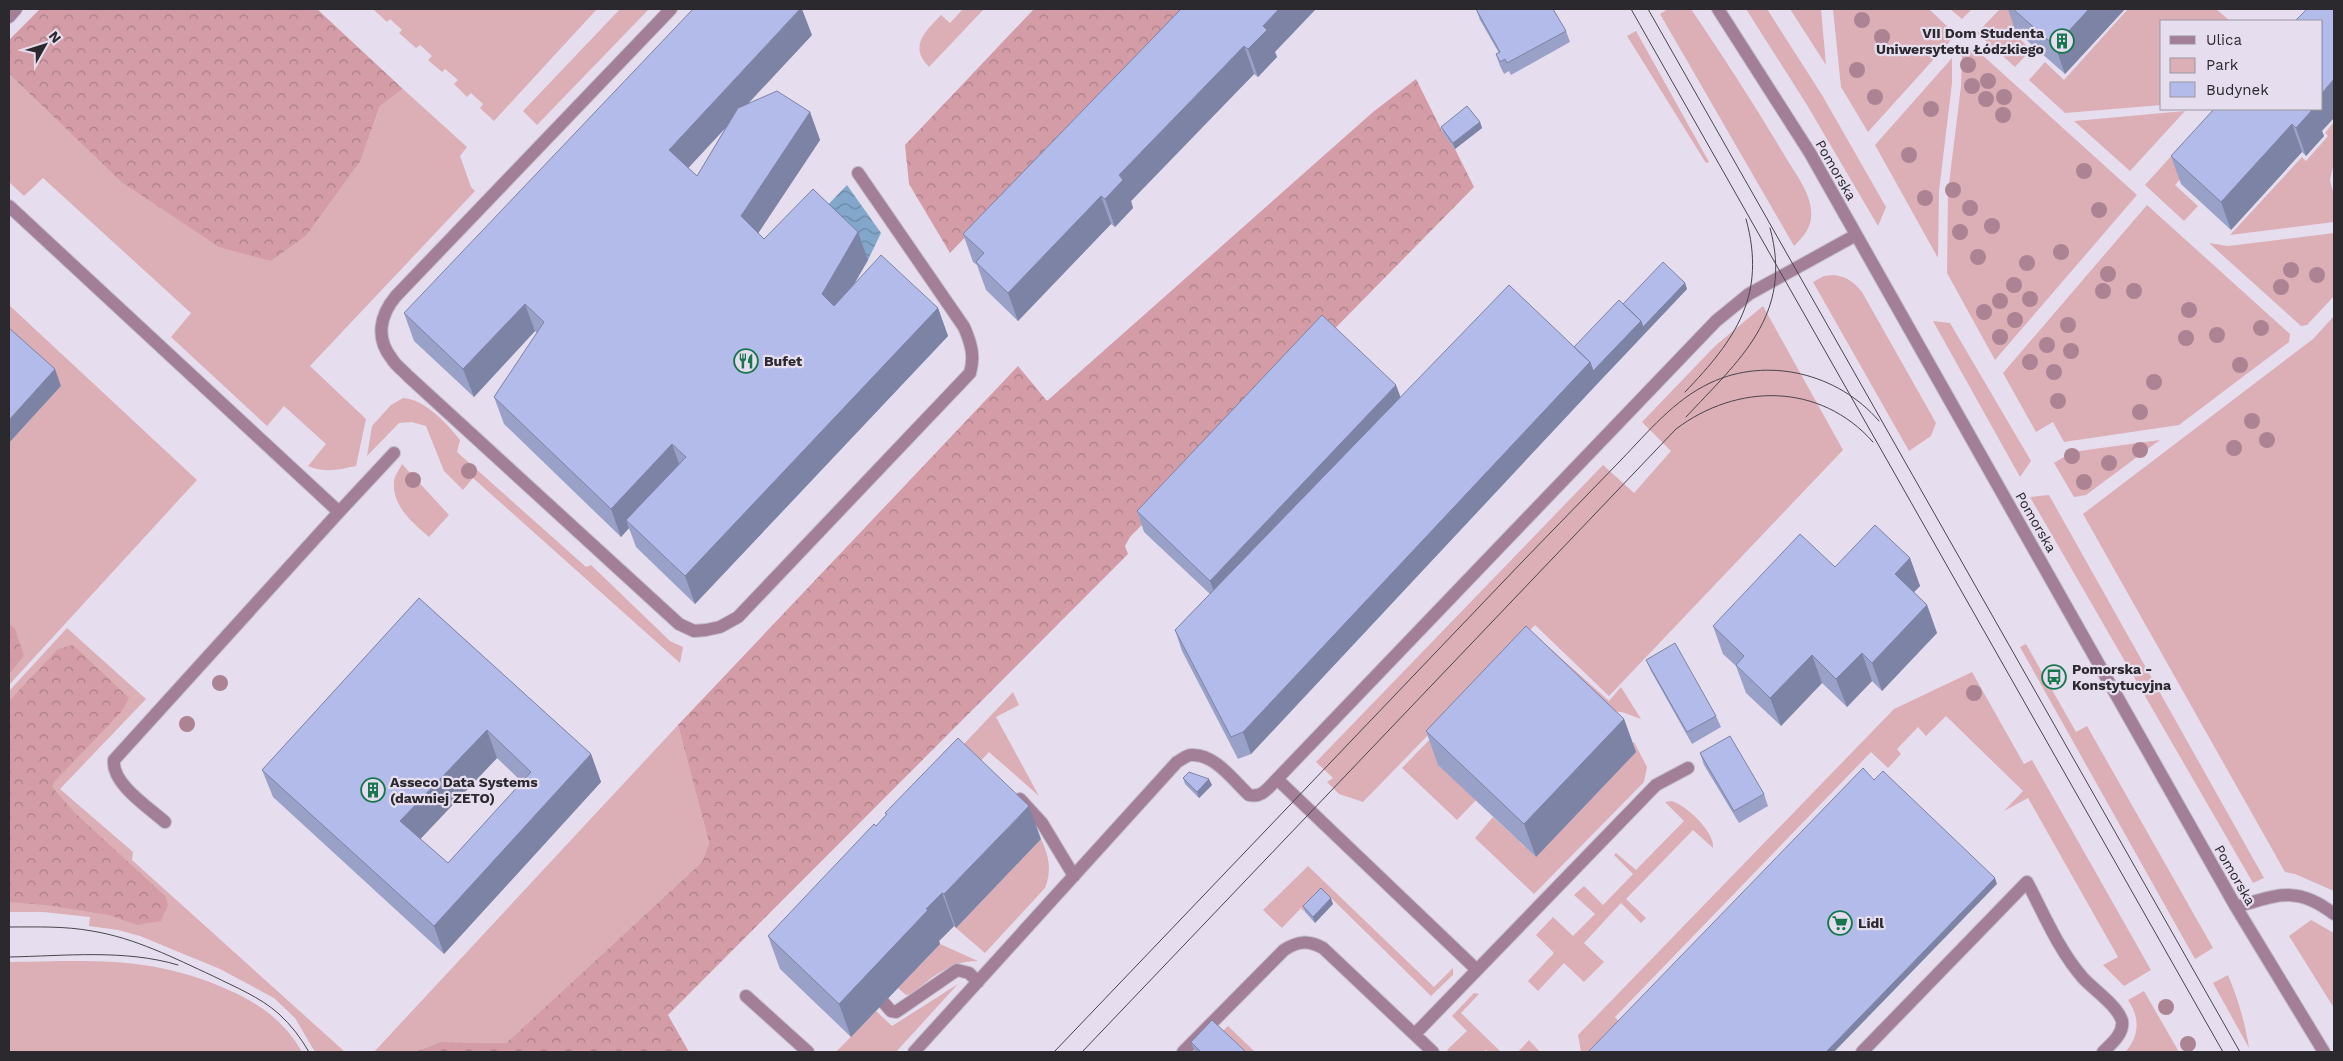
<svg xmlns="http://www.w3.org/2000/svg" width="2343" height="1061" font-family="'Work Sans',sans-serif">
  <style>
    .green { fill: #dcaeb6 }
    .forest { fill: url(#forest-crowns) }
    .water { fill: url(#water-waves) }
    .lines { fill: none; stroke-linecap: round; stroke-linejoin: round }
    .minor-casing { stroke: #c1bac8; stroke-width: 14 }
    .minor { stroke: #a27e97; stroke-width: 12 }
    .tram { stroke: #49454c; stroke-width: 1 }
    .tree { fill: #ac8393 }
    .wall { fill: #9aa1c9; fill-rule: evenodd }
    .shaded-wall { fill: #7d83a4 }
    .building { fill: #b3bbea; stroke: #7d83a4; fill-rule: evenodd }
    .labels { text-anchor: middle; stroke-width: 4.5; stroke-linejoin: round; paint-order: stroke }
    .poi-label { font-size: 14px; font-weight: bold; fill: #2b282e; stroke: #e6deee; text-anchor: start }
    .street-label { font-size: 14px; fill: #2b282e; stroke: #e6deee }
  </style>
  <defs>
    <pattern id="forest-crowns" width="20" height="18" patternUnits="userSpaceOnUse" patternTransform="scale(1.25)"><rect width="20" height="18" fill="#d39ca6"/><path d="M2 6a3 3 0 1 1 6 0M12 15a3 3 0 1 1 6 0" fill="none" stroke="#ab7f88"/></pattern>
    <pattern id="water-waves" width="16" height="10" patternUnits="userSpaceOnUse" patternTransform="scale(1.25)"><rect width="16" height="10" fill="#82a7cb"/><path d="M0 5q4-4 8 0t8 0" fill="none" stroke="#6b88a5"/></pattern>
  </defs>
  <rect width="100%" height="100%" fill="#e6deee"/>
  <path class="green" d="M373 9H597L494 121 480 108 483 104 471 93 467 97 454 84 458 80 445 69 442 72 428 60 432 56 420 45 416 48 399 33 402 30 390 19 387 22Z
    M620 9H649L537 125 523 111Z
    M963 9H984L929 67C908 46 926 31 941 15L950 23Z
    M1668 9H1691C1724 58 1756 107 1786 158 1795 173 1810 192 1811 210 1813 226 1804 236 1794 246L1660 14Z
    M1746 9H1767L1822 95 1886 207 1878 226 1807 105Z
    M1790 9H1821L1826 65Z
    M1833 9H1929L1954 33 1951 40 1868 132 1841 87Z
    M1950 9H1972L1962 19Z
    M2000 9H2030L2011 30 2031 50 2015 67 1977 33Z
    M2128 9H2216L2230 21H2162V105L2065 113 2029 80 2045 62 2064 80Z
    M1636 31 1709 162 1706 163 1627 36Z
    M1973 50 1980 53 2137 195 1995 360 1947 273 1948 192 1961 86 1962 55 1964 51Z
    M1952 58V83L1939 191 1938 258 1875 145Z
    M9 74 120 181 271 261 306 236 360 162 380 106 403 89 467 147 460 156 471 187 475 191 310 366 366 419 356 466C338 470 325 473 308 466L326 444 284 406 267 426 171 337 191 313 43 178 24 196 9 182Z
    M2245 109 2175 185 2198 206 2184 221 2145 185 2194 131Z
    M2185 111 2130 171 2074 121Z
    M2334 122V162L2330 180 2334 195V222L2230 235 2302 157 2306 161 2328 136 2325 133Z
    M2147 205 2290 334 2289 342 2179 425 2064 442 2053 422 2036 432 2003 373Z
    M2334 233V296L2307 325 2301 326 2209 243 2228 246Z
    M1834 275C1847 277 1854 282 1862 292L1936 423 1931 436 1909 451 1813 282 1824 276Z
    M9 305 197 480 9 685V443L61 386 9 340Z
    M1763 306 1843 450 1609 696 1535 625 1363 802 1339 794 1327 782 1333 778 1316 762 1603 465 1634 493 1671 451 1642 422 1715 346Z
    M2334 316V891L2295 874 2285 872 2083 514 2313 339Z
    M1933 321 1950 323 2031 461 2020 477Z
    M403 398C424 399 447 423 460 440L457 452 586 567 591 565 670 641 683 647 680 663 473 478 463 490 444 471 426 426 412 422 399 423 367 456 372 426 391 405Z
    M2160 440 2086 495 2074 497 2054 463 2072 452Z
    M402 464 449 515 429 537C413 523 392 506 394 482 394 476 400 469 402 464Z
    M2049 495 2264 878 2253 883 2030 497Z
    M67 628 146 699 60 789 133 852 132 860 345 1052H315L295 1018 274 998 220 969 140 936 118 930 89 926 90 917 43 912H9V691Z
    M1533 633 1609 701 1621 687 1641 719 1622 712 1609 711 1439 765 1476 800 1457 820 1402 768Z
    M2026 644 2076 732 2087 726 2213 948 2195 959 2020 647Z
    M1972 672 2024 764 2032 760 2151 970 2124 986 2103 965 2118 957 2028 798 2004 811 2023 791 1946 716 1926 736 1918 727 1897 749 1901 754 1888 768 1871 752 1615 1017 1620 1023 1597 1052H1581L1578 1035 1894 709Z
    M1013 692 1019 705 996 717 1039 796 989 752 973 769 881 832Z
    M678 725 709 843 702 862 506 1043 440 1042 415 1052H374Z
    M1634 742 1647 767 1644 782 1534 894 1475 838 1493 817 1536 857Z
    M1672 801C1687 806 1715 832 1713 848L1693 830 1626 899 1646 918 1641 923 1621 903 1584 943 1604 962 1584 982 1564 963 1538 991 1528 981 1554 953 1536 935 1553 917 1573 936 1595 914 1574 895 1584 886 1603 905 1633 874 1614 855 1616 853 1636 870 1684 821 1665 802Z
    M1041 839C1049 856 1052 870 1045 888L985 953 956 928Z
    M1308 866 1434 987 1453 968V975L1431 996 1323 890 1303 911 1301 908 1282 928 1263 910Z
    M2311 920 2334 933V1008L2289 936Z
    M940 944 978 961C949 961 933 977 911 994L906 995 898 988Z
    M9 962C91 961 153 955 231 991 260 1004 286 1023 302 1052H9Z
    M2228 975C2238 999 2245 1022 2249 1048L2213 983Z
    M958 984 896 1052H836L876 1011 892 1026Z
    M2144 991 2179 1052H2125C2140 1036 2140 1017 2128 1000Z
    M1474 993 1479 994 1461 1013 1501 1052H1489L1486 1050 1483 1052H1449L1447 1050 1467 1031 1452 1016Z
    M1228 1026 1255 1052H1234L1218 1036Z
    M1529 1040 1540 1052H1518Z"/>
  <path class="forest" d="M40 9H317L403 89 380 106 360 162 306 236 271 261 219 247 120 181 9 74V40Z
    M1034 9H1185L950 253 909 184 905 145Z
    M1416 79 1443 133 1455 149 1474 187 1130 537 1125 546 1128 554 668 1015 689 1052H415L440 1042 506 1043 702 862 709 843 678 725 1018 366 1047 401 1373 112Z
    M9 624 15 629 24 656 9 674Z
    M73 645 129 698 122 711 54 782 52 787 75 813 165 896 168 905 161 921 137 925 109 915 46 905 9 902V701L58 649Z"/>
  <path class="water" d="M847 185 881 233 868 260 820 213Z"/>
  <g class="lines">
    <g class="minor-casing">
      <path id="minor" d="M671 9 396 296C380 315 375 338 392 359 396 366 403 370 408 376L679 624 694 631 706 630 720 627 738 617 970 373C975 356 971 343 964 327L858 173
        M1718 9 1810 153 2236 907 2324 1052
        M9 17 16 9
        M9 206 339 512 114 760C111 783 148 807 165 822
        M339 512 394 453
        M1020 799 1042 823 1074 876
        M2236 907C2277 895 2297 885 2334 914
        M1477 970 1277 779 1716 321 1749 294 1856 235
        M746 996 808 1052
        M884 1003 891 1011 896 1012 957 970 969 973 978 982
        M1415 1034 1656 785 1688 768
        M914 1052 1177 762C1181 760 1187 755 1191 755 1214 753 1234 781 1249 795 1262 798 1268 788 1277 779
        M1183 1052 1284 950C1298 941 1308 940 1323 948L1433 1052
        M1862 1052 2027 882C2044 914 2059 951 2083 978 2093 989 2118 1006 2122 1021 2124 1034 2111 1044 2103 1052"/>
    </g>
    <use href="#minor" class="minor"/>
    <path class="tram" d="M1631 9 2223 1052
      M1648 9 2240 1052
      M1685 392C1736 339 1767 295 1746 219
      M1686 417C1739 360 1794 315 1770 228
      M9 927C37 927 65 926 92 931 135 938 174 958 213 976 235 987 260 997 279 1014 291 1025 301 1038 309 1052
      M9 957C64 956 125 949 178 965
      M1054 1052C1210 889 1366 725 1522 562 1555 528 1588 494 1621 460 1648 432 1674 400 1710 383 1767 356 1838 373 1879 421
      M1082 1052 1676 429C1737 383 1820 382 1873 442"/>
  </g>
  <g class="tree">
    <circle cx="1862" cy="20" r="8"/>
    <circle cx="1882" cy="37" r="8"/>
    <circle cx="1968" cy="65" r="8"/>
    <circle cx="1857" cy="70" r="8"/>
    <circle cx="1988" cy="81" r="8"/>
    <circle cx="1972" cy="86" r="8"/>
    <circle cx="1875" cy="97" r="8"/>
    <circle cx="2004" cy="97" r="8"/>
    <circle cx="1986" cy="99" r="8"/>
    <circle cx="1931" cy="109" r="8"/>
    <circle cx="2003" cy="115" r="8"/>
    <circle cx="1909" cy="155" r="8"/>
    <circle cx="2084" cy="171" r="8"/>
    <circle cx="1953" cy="190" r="8"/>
    <circle cx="1925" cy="198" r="8"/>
    <circle cx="1970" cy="208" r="8"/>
    <circle cx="2099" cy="210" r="8"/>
    <circle cx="1992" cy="226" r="8"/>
    <circle cx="1960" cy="232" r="8"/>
    <circle cx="2061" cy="252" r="8"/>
    <circle cx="1978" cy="257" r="8"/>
    <circle cx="2027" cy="263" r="8"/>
    <circle cx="2291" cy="270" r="8"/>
    <circle cx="2108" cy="274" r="8"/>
    <circle cx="2317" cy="275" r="8"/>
    <circle cx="2014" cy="285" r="8"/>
    <circle cx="2281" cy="287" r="8"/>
    <circle cx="2103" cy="291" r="8"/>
    <circle cx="2134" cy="291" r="8"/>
    <circle cx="2030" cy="299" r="8"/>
    <circle cx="2000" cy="301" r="8"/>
    <circle cx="2189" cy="310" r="8"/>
    <circle cx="1984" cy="312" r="8"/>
    <circle cx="2015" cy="320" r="8"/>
    <circle cx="2068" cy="325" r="8"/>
    <circle cx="2261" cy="328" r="8"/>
    <circle cx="2217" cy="335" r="8"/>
    <circle cx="2000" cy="337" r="8"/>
    <circle cx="2186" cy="338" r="8"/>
    <circle cx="2047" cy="345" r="8"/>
    <circle cx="2071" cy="351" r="8"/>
    <circle cx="2030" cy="362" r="8"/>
    <circle cx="2240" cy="365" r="8"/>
    <circle cx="2054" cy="372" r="8"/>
    <circle cx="2154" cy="382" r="8"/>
    <circle cx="2058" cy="401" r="8"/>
    <circle cx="2140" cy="412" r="8"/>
    <circle cx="2252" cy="421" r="8"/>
    <circle cx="2267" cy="440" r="8"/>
    <circle cx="2234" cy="448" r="8"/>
    <circle cx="2140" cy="450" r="8"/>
    <circle cx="2072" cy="456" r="8"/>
    <circle cx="2109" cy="463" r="8"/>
    <circle cx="469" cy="471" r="8"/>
    <circle cx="413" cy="480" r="8"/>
    <circle cx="2084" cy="482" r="8"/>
    <circle cx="220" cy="683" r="8"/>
    <circle cx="1974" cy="693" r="8"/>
    <circle cx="187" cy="724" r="8"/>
    <circle cx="2166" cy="1007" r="8"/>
    <circle cx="2188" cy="1044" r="8"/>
  </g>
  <path class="wall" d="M1181 9 1275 52 1277 57 1258 77 1254 74 1131 201 1133 208 1115 227 1111 224 1018 321 986 290 977 265 973 262 963 234Z
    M1476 9 1566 31 1570 42 1511 75 1509 71 1504 74 1500 66 1496 54 1499 53 1480 20Z
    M2008 9H2125L2065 74 2015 30Z
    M2307 9 2322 131 2324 136 2306 156 2302 152 2231 230 2181 184 2171 156Z
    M812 35 748 103 810 112 820 140 758 233 764 239 858 232 868 260 854 284 938 308 948 336 695 604 636 547 629 528 621 537 504 424 494 397 537 333 535 331 474 397 414 341 404 313ZM726 127 697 176 688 168Z
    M1480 122 1482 128 1455 149 1443 133 1441 127Z
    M1685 283 1687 289 1598 383 1251 754 1238 759 1182 651 1175 630 1210 594 1144 532 1137 511 1400 397 1574 347 1623 304Z
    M1910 558 1920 586 1914 592 1927 605 1937 633 1882 691 1872 681 1847 707 1822 683 1781 726 1746 693 1736 666 1723 654 1713 626 1835 567Z
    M419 598 591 754 601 782 444 954 273 797 262 770ZM497 758 522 782 448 863 420 839Z
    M1646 660 1716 716 1721 727 1692 744 1651 671Z
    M1624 719 1636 752 1536 857 1438 765 1426 731Z
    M1700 753 1764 794 1768 806 1739 823 1704 765Z
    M1183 778 1212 785 1199 798 1185 784Z
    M885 813 1041 839 956 928 954 926 939 941 940 944 851 1037 780 969 768 936 876 826 886 815Z
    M1333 904 1315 923 1305 912 1303 906Z
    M1191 1042 1246 1052H1195Z"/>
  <path class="shaded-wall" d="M800 9H802L812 35 679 178 669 150Z
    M1279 9H1316L1275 52 1277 57 1258 77 1248 49 1263 26Z
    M2089 9H2125L2065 74 2055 46Z
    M1244 46 1254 74 1131 201 1133 208 1115 227 1105 199 1119 175Z
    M2334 79V118L2322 131 2324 136 2306 156 2296 128 2312 109H2322V93Z
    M810 112 820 140 751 244 741 216Z
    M1480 122 1482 128 1455 149 1453 143Z
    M2292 124 2302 152 2231 230 2221 202Z
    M1101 196 1111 224 1018 321 1008 293Z
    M858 232 868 260 832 322 822 294Z
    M1685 283 1687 289 1598 383 1251 754 1243 732 1590 362 1641 321Z
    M525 304 535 331 474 397 463 369Z
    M938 308 948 336 695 604 685 576Z
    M55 369 61 386 9 443V420Z
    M1396 385 1404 406 1218 602 1210 581Z
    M672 444 682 472 626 520 629 528 621 537 611 509Z
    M1910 558 1920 586 1905 601 1895 574Z
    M1927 605 1937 633 1882 691 1872 663Z
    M1862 653 1872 681 1847 707 1836 679Z
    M1812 655 1822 683 1781 726 1770 698Z
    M1624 719 1636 752 1536 857 1524 824Z
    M487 730 497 758 411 849 400 821Z
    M591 754 601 782 444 954 434 926Z
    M1209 779 1212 785 1199 798 1197 792Z
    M1029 806 1041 839 956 928 944 894Z
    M1995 878 1997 884 1834 1052H1826Z
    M942 893 954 926 939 941 940 944 851 1037 839 1004 926 909Z
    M1331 898 1333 904 1315 923 1313 917Z"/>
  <path class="building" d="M693 9H800L669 150 697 176 738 108 777 91 810 112 741 216 764 239 813 189 858 232 822 294 834 306 881 255 938 308 685 576 626 520 686 457 672 444 611 509 494 397 544 322 525 304 463 369 404 313Z
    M1181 9H1279L1263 26 1267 30 1248 49 1244 46 1119 175 1123 180 1105 199 1101 196 1008 293 976 262 984 253 963 234Z
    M1476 9H1553L1566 31 1507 63 1505 59 1500 62 1496 54 1500 52Z
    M2013 9H2089L2055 46Z
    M2307 9H2334V79L2322 93V21H2295Z
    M1467 106 1480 122 1453 143 1441 127Z
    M2214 109H2313L2296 128 2292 124 2221 202 2171 156Z
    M1663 262 1685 283 1643 327 1641 321 1623 304Z
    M1509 285 1590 362 1243 732 1231 737 1175 630Z
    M1619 300 1641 321 1593 371 1590 362 1574 347Z
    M1322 315 1396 385 1210 581 1137 511Z
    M9 328 55 369 9 420Z
    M1875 525 1910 558 1895 574 1927 605 1872 663 1862 653 1836 679 1812 655 1770 698 1736 665 1744 656 1713 626 1800 534 1835 567Z
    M419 598 591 754 434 926 262 770ZM487 730 531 772 448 863 400 821Z
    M1526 626 1624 719 1524 824 1426 731Z
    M1675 643 1716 716 1687 732 1646 660Z
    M1730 736 1764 794 1734 811 1700 753Z
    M958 738 1029 806 944 894 942 893 926 909 928 910 839 1004 768 936 874 824 876 826 887 814 885 813Z
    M1863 768 1874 780 1883 771 1995 878 1826 1052H1588Z
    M1189 772 1209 779 1197 792 1183 778Z
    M1321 888 1331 898 1313 917 1303 906Z
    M1212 1020 1246 1052H1201L1191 1042Z"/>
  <defs>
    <g id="building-ring" transform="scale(1.25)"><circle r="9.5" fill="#e6deee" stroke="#16774e" stroke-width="1.5"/><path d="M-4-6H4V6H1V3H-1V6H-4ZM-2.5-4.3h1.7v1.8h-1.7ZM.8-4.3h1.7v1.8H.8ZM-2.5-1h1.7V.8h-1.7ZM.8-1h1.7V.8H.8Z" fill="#16774e"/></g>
    <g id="restaurant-ring" transform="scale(1.25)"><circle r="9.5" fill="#e6deee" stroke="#16774e" stroke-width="1.5"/><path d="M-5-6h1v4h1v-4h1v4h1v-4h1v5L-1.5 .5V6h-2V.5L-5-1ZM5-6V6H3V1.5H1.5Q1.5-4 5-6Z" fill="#16774e"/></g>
    <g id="bus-ring" transform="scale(1.25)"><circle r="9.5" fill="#e6deee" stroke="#16774e" stroke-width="1.5"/><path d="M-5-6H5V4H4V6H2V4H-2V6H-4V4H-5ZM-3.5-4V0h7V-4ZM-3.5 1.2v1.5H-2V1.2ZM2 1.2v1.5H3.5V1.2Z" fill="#16774e"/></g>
    <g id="supermarket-ring" transform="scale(1.25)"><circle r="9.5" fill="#e6deee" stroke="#16774e" stroke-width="1.5"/><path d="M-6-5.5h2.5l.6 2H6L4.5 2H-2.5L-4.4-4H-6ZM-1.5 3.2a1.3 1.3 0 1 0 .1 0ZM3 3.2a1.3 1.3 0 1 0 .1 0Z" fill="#16774e"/></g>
  </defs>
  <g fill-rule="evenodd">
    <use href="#building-ring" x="2062" y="41"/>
    <use href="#restaurant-ring" x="746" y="361"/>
    <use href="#bus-ring" x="2054" y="677"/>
    <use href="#building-ring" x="373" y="790"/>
    <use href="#supermarket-ring" x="1840" y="923"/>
  </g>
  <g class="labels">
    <g class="poi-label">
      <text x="2044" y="38" text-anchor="end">VII Dom Studenta<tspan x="2044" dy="16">Uniwersytetu Łódzkiego</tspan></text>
      <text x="764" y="366">Bufet</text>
      <text x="2072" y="674">Pomorska -<tspan x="2072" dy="16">Konstytucyjna</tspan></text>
      <text x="390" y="787">Asseco Data Systems<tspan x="390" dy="16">(dawniej ZETO)</tspan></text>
      <text x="1858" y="928">Lidl</text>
    </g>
    <g class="street-label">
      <text transform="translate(1836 170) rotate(60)" y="5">Pomorska</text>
      <text transform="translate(2036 522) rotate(60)" y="5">Pomorska</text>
      <text transform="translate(2235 875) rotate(60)" y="5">Pomorska</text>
    </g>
  </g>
  <rect width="2343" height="1061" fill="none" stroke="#2b282e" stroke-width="20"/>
  <rect x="2160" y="20" width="162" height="90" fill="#e6deee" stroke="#9b95a1"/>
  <rect x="2170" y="36" width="25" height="8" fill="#a27e97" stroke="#9b95a1"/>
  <text x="2206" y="45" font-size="15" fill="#2b282e">Ulica</text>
  <rect x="2170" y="58" width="25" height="15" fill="#dcaeb6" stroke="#9b95a1"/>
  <text x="2206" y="70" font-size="15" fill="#2b282e">Park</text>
  <rect x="2170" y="82" width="25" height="15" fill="#b3bbea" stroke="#9b95a1"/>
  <text x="2206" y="95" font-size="15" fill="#2b282e">Budynek</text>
  <g transform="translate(45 45) rotate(51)" stroke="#e6deee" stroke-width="4" paint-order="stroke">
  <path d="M0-4L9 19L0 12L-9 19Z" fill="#2b282e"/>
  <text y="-8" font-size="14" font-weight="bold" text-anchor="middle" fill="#2b282e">N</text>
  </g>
</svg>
